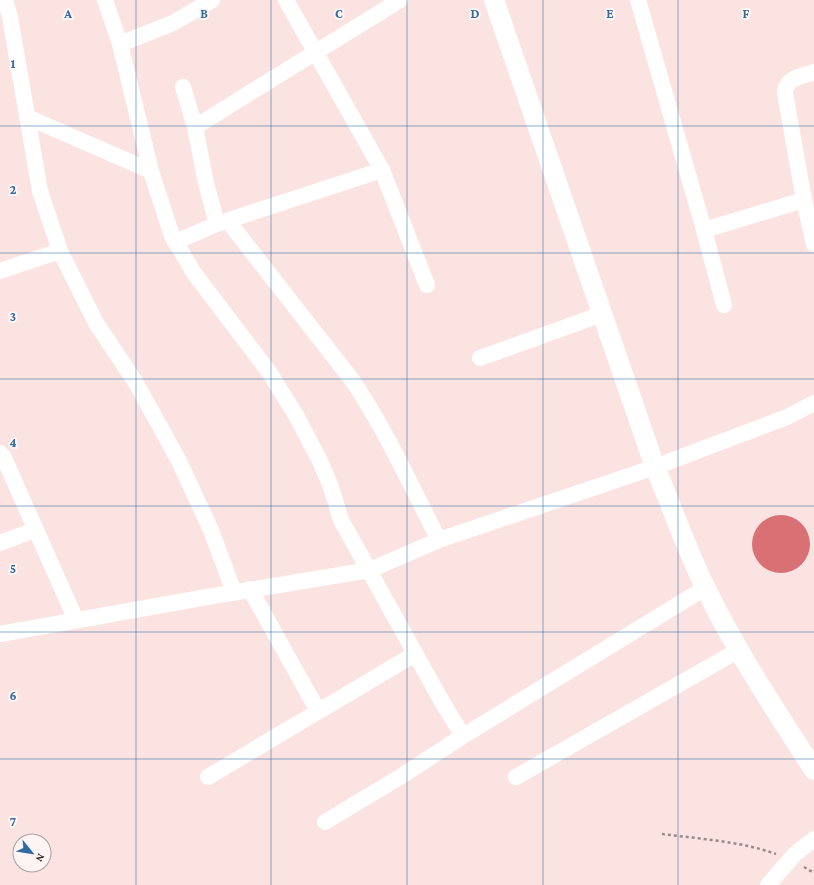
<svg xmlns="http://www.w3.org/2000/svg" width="814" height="885" font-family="'Crimson Pro',serif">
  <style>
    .water { fill: #d87074 }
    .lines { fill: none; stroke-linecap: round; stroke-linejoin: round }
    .path { stroke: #9a8989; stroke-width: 2.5; stroke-dasharray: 3 3; stroke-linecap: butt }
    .minor { stroke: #fff; stroke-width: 16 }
    .tertiary { stroke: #fff; stroke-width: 20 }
    .grid { fill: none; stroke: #2e6ba2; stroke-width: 1; stroke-opacity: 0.55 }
    .grid-label { font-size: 13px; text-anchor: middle; font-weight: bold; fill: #2e6ba2; stroke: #fef4f4; stroke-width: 4; stroke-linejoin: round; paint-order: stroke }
  </style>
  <rect width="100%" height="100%" fill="#fbe3e2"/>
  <path class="water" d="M752 544a29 29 0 1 1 58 0a29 29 0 1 1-58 0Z"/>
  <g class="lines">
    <path class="path" d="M662 834C700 839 740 841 776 854
      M804 867 814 873"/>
    <path class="minor" d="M5 0 10 17 40 191 60 251 96 323 136 383 179 461 211 530 234 592
      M105 0 120 44 151 171 172 236 194 273 269 372 297 417 320 461 331 487 341 520 441 700 463 736
      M286 0 382 170 427 285
      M638 0 704 230 724 305
      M120 44 173 23 212 0
      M814 72C801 77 786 77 785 93L804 200 814 244
      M183 87 195 127 206 183 217 224 382 170
      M27 117 151 171
      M195 127 400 0
      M228 221 352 380C386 430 411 486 439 540
      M704 230 804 200
      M175 242 217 224
      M0 271 60 251
      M480 358 602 314
      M0 453 4 458 76 620
      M0 543 35 530
      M250 589 318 711
      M0 634 207 597 370 570 439 540 655 467 787 417 814 403
      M208 777 415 654
      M516 777 739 650
      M325 822 400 777 463 736 705 588
      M768 885 795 854 814 839"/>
    <path class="tertiary" d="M494 0 655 467C672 507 686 548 705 587 736 651 776 711 814 770"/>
  </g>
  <path class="grid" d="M136 0V885M271 0V885M407 0V885M543 0V885M678 0V885M0 126H814M0 253H814M0 379H814M0 506H814M0 632H814M0 759H814"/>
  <g class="grid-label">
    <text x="68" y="18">A</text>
    <text x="204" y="18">B</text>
    <text x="339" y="18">C</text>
    <text x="475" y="18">D</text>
    <text x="610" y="18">E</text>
    <text x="746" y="18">F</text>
    <text x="13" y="68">1</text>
    <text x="13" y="194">2</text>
    <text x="13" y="321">3</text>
    <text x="13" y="447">4</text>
    <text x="13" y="573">5</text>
    <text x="13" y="700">6</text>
    <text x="13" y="826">7</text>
  </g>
  <g transform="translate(32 853) rotate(120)"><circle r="19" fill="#fef4f4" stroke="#aaa0a0"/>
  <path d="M0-3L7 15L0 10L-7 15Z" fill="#2e6ba2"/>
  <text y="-6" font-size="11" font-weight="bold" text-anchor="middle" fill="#2b2222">N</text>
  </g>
</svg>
